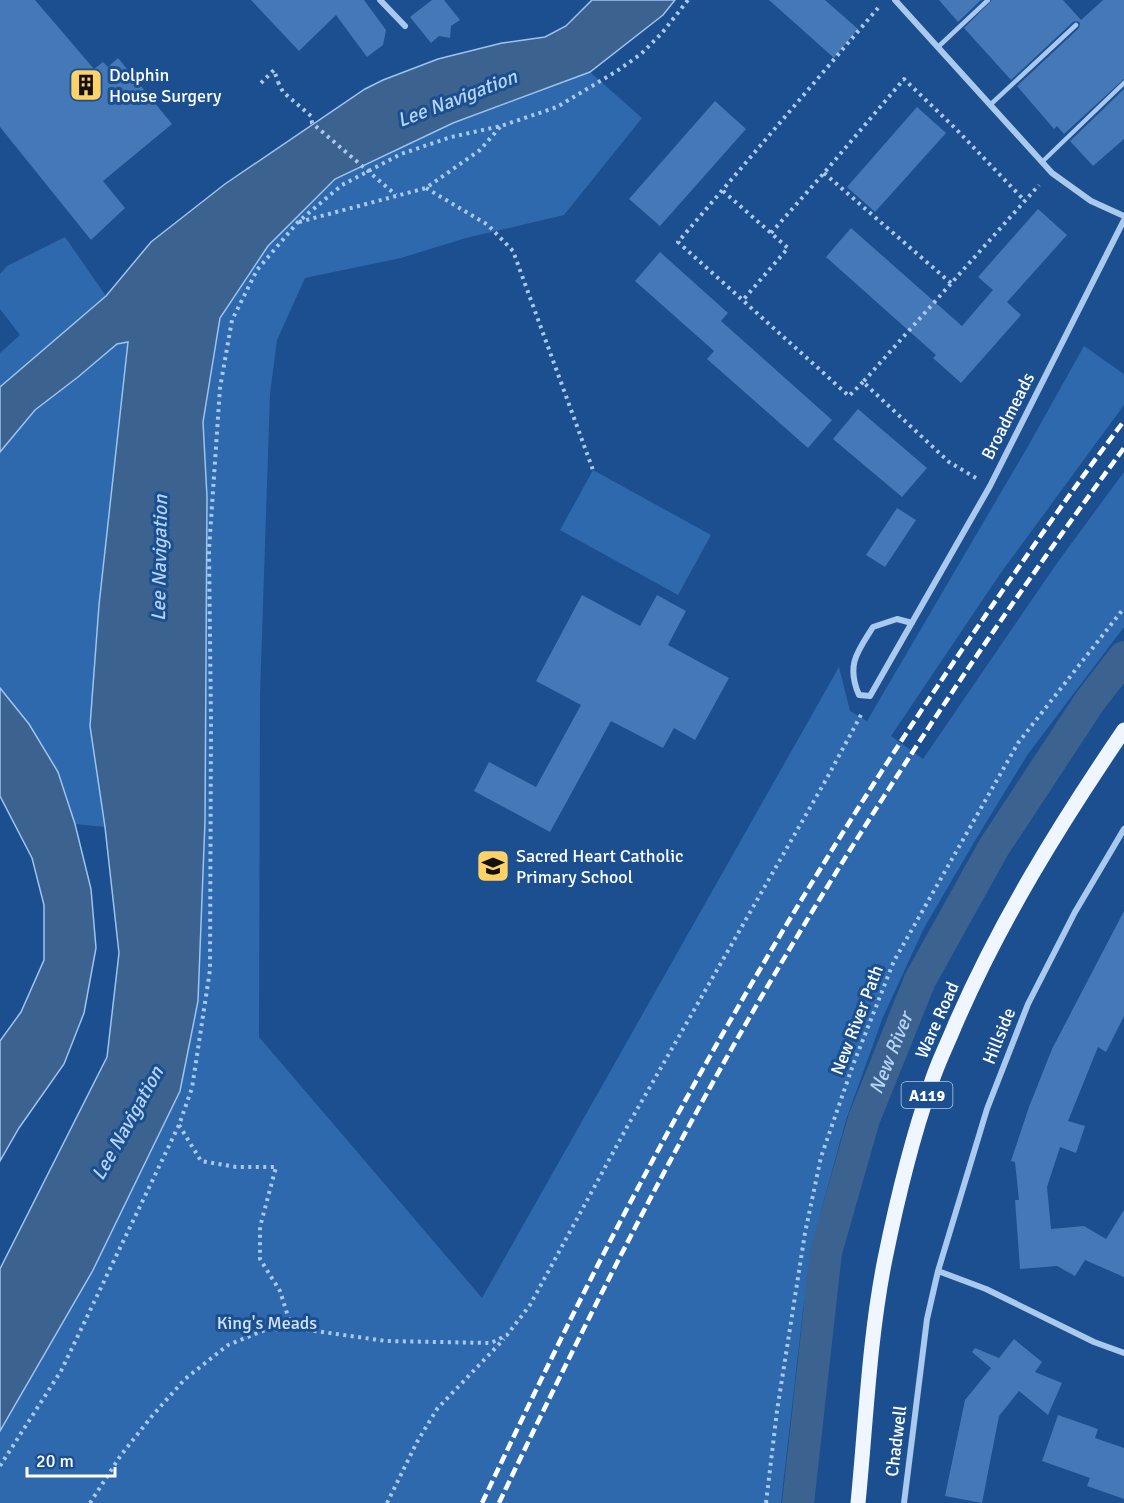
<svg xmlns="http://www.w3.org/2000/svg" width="1124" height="1503" font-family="Signika,sans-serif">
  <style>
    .green { fill: #2e69ad }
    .water { fill: #3c6290; stroke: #9cc4f0; stroke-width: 1.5 }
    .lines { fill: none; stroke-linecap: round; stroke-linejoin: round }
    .canal { stroke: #3c6290; stroke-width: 32 }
    .building { fill: #4478b7 }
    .path { stroke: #a9c9ee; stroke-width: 4; stroke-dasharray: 3 4.5; stroke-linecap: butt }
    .lane { stroke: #a9c9ee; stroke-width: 4.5 }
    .street { stroke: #a9c9ee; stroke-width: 6 }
    .primary { stroke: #f0f6ff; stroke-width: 15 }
    .rail { stroke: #fff; stroke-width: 4.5; stroke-dasharray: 10 4.5; stroke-linecap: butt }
    .path-bridge { stroke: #a9c9ee; stroke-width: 4; stroke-dasharray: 3 4.5; stroke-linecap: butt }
    .labels { text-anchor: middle; stroke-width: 6; stroke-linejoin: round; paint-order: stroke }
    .shield { fill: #1b4f8f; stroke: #bbcadd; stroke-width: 1.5 }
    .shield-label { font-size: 16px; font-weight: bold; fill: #fff }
    .poi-label { font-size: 18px; fill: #fff; stroke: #1b4f8f; text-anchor: start }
    .street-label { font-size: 18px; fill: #fff; stroke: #1b4f8f }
    .park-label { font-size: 18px; fill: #cfe3fa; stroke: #1b4f8f }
    .water-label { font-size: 20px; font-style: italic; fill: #b5d3f5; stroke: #1b4f8f }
  </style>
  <rect width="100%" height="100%" fill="#1b4f8f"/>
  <path class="green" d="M590 72 642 118 564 215 466 238 401 258 305 278 277 340 270 394 260 695 259 1037 482 1298 839 667 850 711 867 721 1027 448 1084 346 1124 374V405L1000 574 891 736 923 759 1057 563 1124 472V627L1028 754 976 839 924 928 883 1017 846 1120 820 1215 803 1310 781 1503H0V1431L92 1272 205 821 207 497 203 422 220 318 268 246 335 179 453 123Z
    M65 237 106 296 0 387V353L20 335 0 309V274L7 266Z
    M128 341 99 605 90 726 105 827 75 824 58 772 29 724 0 688V452L35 410 78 377 117 343Z
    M593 470 711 535 678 595 560 530Z"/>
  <path class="water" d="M592 0H675L663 15 590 72 453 123 335 179 268 246 220 318 203 422 207 497 205 821 198 1001 180 1091 92 1272 0 1431V1269L107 1057 119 953 105 827 90 726 99 605 128 342 117 344 78 377 35 410 0 452V387L106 296 151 242 225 184 365 89 383 80 438 59 502 43 545 37 566 26Z
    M0 688 29 724 58 772 75 824 91 889 96 948 84 1013 64 1064 19 1128 0 1161V1041L21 1012 44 960V905L32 858 0 796Z"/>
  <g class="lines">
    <path class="canal" id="s1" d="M798 1503 826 1252 864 1119 920 980 994 847 1090 701 1124 657"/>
  </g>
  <path class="building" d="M0 0H35L94 69 103 62 108 67 118 58 172 124 103 181 125 208 91 240 0 127Z
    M251 0H364L386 30 383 45 367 57 336 15 299 51Z
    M432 0H444L460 20 451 26 450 38 439 36 431 43 410 17Z
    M769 0H825L858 29 834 58Z
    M939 0H981L958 22Z
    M992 0H1063L1081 20 1103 0H1124V79L1064 134 1057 126 1054 129 1017 86 1079 28 1080 23 1077 21 1073 22 1011 80 964 28Z
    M1124 89V139L1093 166 1070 141Z
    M715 101 746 129 660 226 629 199Z
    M917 107 946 133 875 212 847 187Z
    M1038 209 1067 235 1007 302 1021 315 961 383 933 358 936 355 826 257 851 228 962 326 993 290 978 277Z
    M660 252 728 313 721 321 832 420 808 448 707 359 714 351 635 281Z
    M858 409 927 468 902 497 833 439Z
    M897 508 916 520 885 567 866 555Z
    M582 595 640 626 657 595 686 611 668 645 729 678 695 740 674 728 663 748 611 721 550 832 474 791 489 762 536 787 581 705 536 681Z
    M1124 911V1016L1106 1052 1098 1047 1068 1121 1085 1126 1076 1153 1060 1147 1047 1187 1051 1229 1084 1226 1106 1239 1124 1210V1277L1085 1260 1075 1276 1057 1266 1020 1269 1015 1200H1019L1015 1162 1011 1161 1029 1107 1052 1049Z
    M1014 1339 1042 1362 1035 1372 1062 1383 1048 1415 1019 1391 999 1416 982 1503 945 1496 965 1400 991 1368 972 1352 975 1348 999 1358Z
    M1058 1415 1098 1429 1095 1438 1124 1448V1499L1087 1486 1090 1478 1042 1461Z"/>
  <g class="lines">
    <path class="path" d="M261 83 274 70 278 82
      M824 173 952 284
      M426 188 488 225 513 251 593 470
      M723 191 788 248 743 300
      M299 222 426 188 480 150 501 126
      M771 233 824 173 904 79 956 129 1024 200
      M863 382 849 396 678 242 878 8
      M976 478 949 462 863 382 1039 185
      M179 1125 201 1161 236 1167H276L260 1227V1259L280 1291 292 1329
      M0 1466 61 1371 179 1125 192 1088 210 970 211 723 209 550 220 388 232 320 257 270 298 222 342 185 401 154 451 137 501 126 557 107 617 71 641 54 662 33 688 0
      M90 1503 121 1455 152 1416 185 1379 228 1345 265 1330 301 1329 386 1341 491 1343 507 1335 530 1305 627 1127 827 778 862 713
      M387 1503 417 1442 437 1409 504 1339
      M766 1503 777 1411 805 1233 821 1157 853 1065 894 961 1018 743 1124 608"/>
    <path class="lane" d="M938 47 988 0
      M990 105 1076 25
      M1042 162 1124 83"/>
    <path class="street" d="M380 0 405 26
      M895 0 1052 173 1091 201 1124 216
      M912 623 897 619 873 627C857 652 846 665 859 695L870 696 990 486 1124 220
      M938 1271 986 1289 1094 1342 1124 1353
      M904 1503 927 1319 938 1271 987 1109 1028 1004 1075 912 1124 829"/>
    <path class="primary" d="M858 1503C866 1422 869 1339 885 1259 897 1200 911 1141 931 1084 937 1064 947 1045 955 1025 1000 921 1060 824 1124 730"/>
    <path class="rail" d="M482 1503C522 1419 562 1335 604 1253 716 1035 842 824 981 622 1027 555 1074 487 1124 421
      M499 1503C577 1339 658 1177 748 1020 862 822 989 631 1124 448"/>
    <path class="path-bridge" d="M278 82 283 92 311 116 312 123 396 195"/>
  </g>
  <defs>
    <g id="building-square" transform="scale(1.725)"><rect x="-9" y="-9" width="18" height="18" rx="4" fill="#ffd166" stroke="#1b4f8f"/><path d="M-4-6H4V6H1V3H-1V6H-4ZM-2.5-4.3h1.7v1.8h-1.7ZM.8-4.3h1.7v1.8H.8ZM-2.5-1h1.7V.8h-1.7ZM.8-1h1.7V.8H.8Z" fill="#111"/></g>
    <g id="school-square" transform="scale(1.725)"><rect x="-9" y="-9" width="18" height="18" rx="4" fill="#ffd166" stroke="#1b4f8f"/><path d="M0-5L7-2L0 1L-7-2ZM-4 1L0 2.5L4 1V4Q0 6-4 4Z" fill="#111"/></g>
  </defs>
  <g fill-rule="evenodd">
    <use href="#building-square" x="86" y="85"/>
    <use href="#school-square" x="493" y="866"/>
  </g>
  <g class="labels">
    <rect class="shield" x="901.5" y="1082" width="51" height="26" rx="4.5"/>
    <g class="shield-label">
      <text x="927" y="1101">A119</text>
    </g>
    <g class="poi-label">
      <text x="109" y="81">Dolphin<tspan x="109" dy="21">House Surgery</tspan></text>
      <text x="516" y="862">Sacred Heart Catholic<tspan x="516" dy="21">Primary School</tspan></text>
    </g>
    <g class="street-label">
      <text transform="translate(1008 416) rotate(-63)" y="6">Broadmeads</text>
      <text transform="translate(857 1020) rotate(-69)" y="6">New River Path</text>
      <text transform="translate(937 1020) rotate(-66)" y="6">Ware Road</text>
      <text transform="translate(999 1036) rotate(-68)" y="6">Hillside</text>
      <text transform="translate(896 1441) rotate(-83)" y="6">Chadwell</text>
    </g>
    <g class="park-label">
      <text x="267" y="1329">King's Meads</text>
    </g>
    <g class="water-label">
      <text transform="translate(457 98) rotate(-21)" y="7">Lee Navigation</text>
      <text transform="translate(159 558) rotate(-89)" y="7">Lee Navigation</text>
      <text dy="7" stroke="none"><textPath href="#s1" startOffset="462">New River</textPath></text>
      <text transform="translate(127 1123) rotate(-61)" y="7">Lee Navigation</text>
    </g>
  </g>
  <path d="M27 1467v9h88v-9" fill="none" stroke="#ffffff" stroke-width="3"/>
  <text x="36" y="1467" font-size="18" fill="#ffffff" stroke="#1b4f8f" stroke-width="4.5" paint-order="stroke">20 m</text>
</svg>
